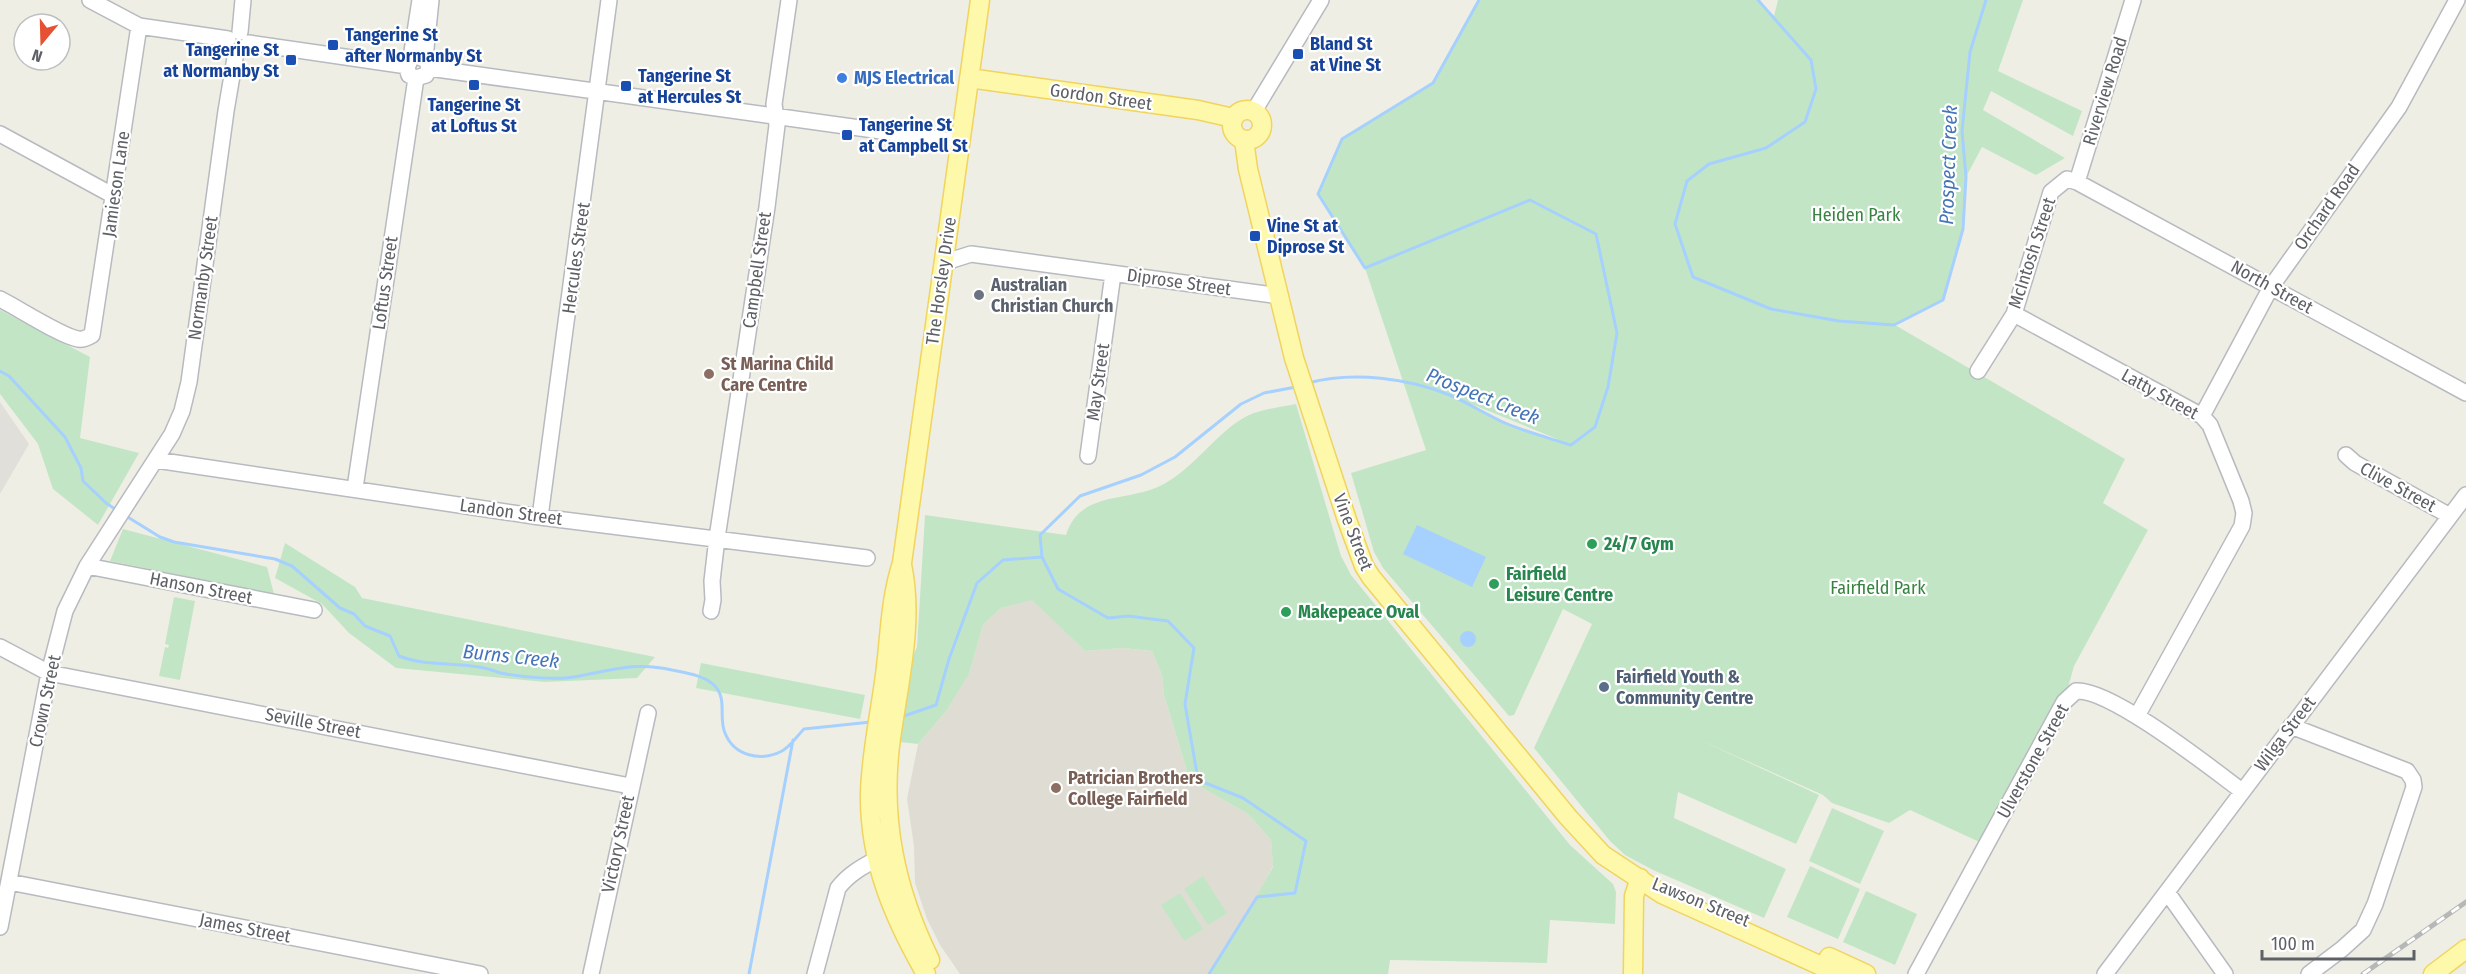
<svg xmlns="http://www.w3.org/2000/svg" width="2466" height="974" font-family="'Fira Sans Condensed',sans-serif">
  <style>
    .industrial { fill: #e1dfd9 }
    .education { fill: #dfddd3 }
    .green { fill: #c2e6c5; fill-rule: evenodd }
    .water { fill: #a6d0fe }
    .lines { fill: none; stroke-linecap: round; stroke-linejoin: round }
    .stream { stroke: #a6d0fe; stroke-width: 3 }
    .minor-casing { stroke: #b7babf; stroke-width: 18 }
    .major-casing { stroke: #f0d45d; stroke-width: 21 }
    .minor { stroke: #fff; stroke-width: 15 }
    .major { stroke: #fef8ab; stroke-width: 18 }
    .rail-casing { stroke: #b6b7b7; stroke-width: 5 }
    .rail { stroke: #fff; stroke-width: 3; stroke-dasharray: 9; stroke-linecap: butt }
    .transit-dot { fill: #1a4fb4; stroke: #fff; stroke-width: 2 }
    .shop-dot { fill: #3f7fe0; stroke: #fff; stroke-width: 2 }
    .worship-dot { fill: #6b7280; stroke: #fff; stroke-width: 2 }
    .education-dot { fill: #8d6e63; stroke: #fff; stroke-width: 2 }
    .leisure-dot { fill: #2e9e5b; stroke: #fff; stroke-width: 2 }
    .service-dot { fill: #5c6f8a; stroke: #fff; stroke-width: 2 }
    .labels { text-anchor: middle; stroke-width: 4.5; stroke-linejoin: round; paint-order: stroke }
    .transit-label { font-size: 18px; font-weight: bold; fill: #164399; stroke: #fff; text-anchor: start }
    .shop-label { font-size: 18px; font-weight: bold; fill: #366cbe; stroke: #fff; text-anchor: start }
    .street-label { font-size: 18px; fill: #5d6065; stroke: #fff }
    .park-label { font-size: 18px; fill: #368440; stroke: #fff }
    .worship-label { font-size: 18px; font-weight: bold; fill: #5b616d; stroke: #fff; text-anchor: start }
    .education-label { font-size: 18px; font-weight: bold; fill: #785e54; stroke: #fff; text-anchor: start }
    .leisure-label { font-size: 18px; font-weight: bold; fill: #27864d; stroke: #fff; text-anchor: start }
    .service-label { font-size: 18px; font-weight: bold; fill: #4e5e75; stroke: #fff; text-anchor: start }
    .water-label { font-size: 20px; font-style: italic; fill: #4574b9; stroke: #fff }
  </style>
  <rect width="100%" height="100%" fill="#efeee5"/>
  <path class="industrial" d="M0 402 29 444 0 494Z"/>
  <path class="education" d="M1032 599 1085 651 1122 648 1152 651 1162 675 1164 695 1190 781 1248 814 1271 840 1273 866 1257 897 1209 974H960L940 945 927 919 915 883 914 846 907 799 918 744 947 710 969 674 983 625 1001 608Z"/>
  <path class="green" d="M1479 0H1758L1774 16 1778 0H2023L1998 71 2082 111 2073 136 1991 91 1983 110 2065 158 2036 175 1982 147 1966 177 1963 229 1943 300 1895 325 2125 459 2103 503 2148 530 2074 666 2064 702 1986 845 1910 810 1889 823 1832 803 1823 795 1700 740 1819 795 1796 844 1678 792 1674 818 1786 869 1764 918 1653 870 1625 855 1610 841 1534 748 1592 624 1563 609 1514 715 1509 716 1383 568 1374 552 1351 473 1426 450 1365 268 1318 194 1342 139 1433 83ZM1464 401 1557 439V440L1506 423Z
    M0 310 90 357 80 438 139 453 98 525 53 489 38 444 0 394Z
    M1296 404 1341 556 1351 575 1570 845 1613 884 1616 892 1615 924 1550 920 1547 963 1390 960 1388 974H1209L1256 897 1273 867 1271 840 1248 814 1190 781 1164 695 1162 675 1152 651 1122 648 1085 651 1032 600 1001 608 983 625 969 674 947 710 918 744 891 741 899 685 917 647 925 515 1066 535C1080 490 1127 503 1162 485 1195 468 1216 432 1247 416 1261 409 1281 407 1296 404Z
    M123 529 267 567 274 594 110 561Z
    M285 543 355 587 362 598 655 657 637 678 545 682 396 668 349 633 322 604 275 578Z
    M174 597 195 601 180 680 159 676 165 647 168 648 169 645 165 644Z
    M701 663 865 695 860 719 696 688Z
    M1832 808 1884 831 1860 884 1809 861Z
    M1810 866 1860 889 1838 939 1787 917Z
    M1203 876 1227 913 1208 925 1184 889Z
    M1866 891 1917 914 1895 965 1843 942Z
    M1180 893 1203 929 1184 941 1161 905Z"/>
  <path class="water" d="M1417 525 1486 557 1472 587 1403 554Z
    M1460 639a8 8 0 1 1 16 0a8 8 0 1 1-16 0Z"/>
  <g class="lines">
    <path class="stream" d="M1758 0 1811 60 1816 89 1805 122 1766 148 1709 164 1687 181 1675 224 1693 277 1771 309 1839 321 1894 325 1943 300 1963 229 1966 177 1962 131 1970 52 1986 0
      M0 371 9 376 65 437 81 468 83 481 106 503 118 511
      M1308 383C1353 371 1409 378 1452 396 1470 404 1487 415 1505 423 1526 432 1549 438 1571 445L1595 427 1608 387 1617 333 1596 234 1530 200 1365 268 1318 194 1342 139 1433 83 1479 0
      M126 516 160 537 174 542 275 559 292 566 340 608 354 614 365 626 390 636 399 656C424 666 452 662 479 667 487 668 494 671 501 673 520 677 555 680 574 677 609 671 635 661 672 670 686 673 703 675 714 685 728 699 718 717 725 733 734 756 761 762 782 751 790 747 797 736 804 729L871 722
      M901 717 936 705 949 659 977 583 1003 560 1042 557
      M749 974 793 740
      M1209 974 1257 897 1295 893 1306 841 1243 798 1198 780 1185 704 1194 648 1168 621 1128 616 1108 618 1058 589 1042 557 1040 535 1080 496 1141 475 1175 457 1241 404 1264 393 1296 387"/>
    <g class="minor-casing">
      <path id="minor" d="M90 0 139 26 228 39
        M240 32 243 0
        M249 43 407 66
        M411 58 418 56 427 61 429 68 426 75 416 78 409 75 407 68 411 58 420 0
        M425 58 431 0
        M429 68 960 142
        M1254 111 1321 0
        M0 134 114 196
        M2077 182 2133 0
        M943 266 952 260 971 254 1280 296
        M0 299C18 308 61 336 78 339 83 340 87 338 92 335L139 26
        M2014 314 2202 416 2210 425 2241 501 2244 513 2242 526 2137 716
        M1978 371 2014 314 2051 192 2067 179 2077 182 2466 393
        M2202 416 2271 287 2399 107 2457 0
        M2346 455 2355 463 2450 516
        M1088 456 1113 274
        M156 460 540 517 867 558
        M355 488 416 78
        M540 517 609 0
        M87 566 314 610
        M711 611 713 600 712 581 717 538 767 207 777 125 774 104 789 0
        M0 647 49 673 630 786
        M2291 726 2407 771 2413 780 2414 787 2375 904 2363 930 2342 949 2309 974
        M9 882 480 974
        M2167 892 2225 974
        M0 927 49 673 65 611 87 566 172 434 182 411 189 382 226 111 236 52
        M591 974 648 713
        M815 974 838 888C851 871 868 864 886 854
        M1916 974 2064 702 2076 691C2110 688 2211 768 2242 791
        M2105 974 2466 495"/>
    </g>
    <g class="major-casing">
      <path id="major" d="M969 78 1198 110 1233 118
        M1232 125a15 15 0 1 1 30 0a15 15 0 1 1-30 0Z
        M1244 140 1248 169 1294 358 1347 520 1364 566 1371 577 1568 817 1603 855 1662 894 1839 974
        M902 565C914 621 899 681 891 738 880 817 895 889 930 960
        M1829 957 1866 974
        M926 974C893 917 869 860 870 793 871 754 880 714 885 675 890 637 890 599 902 563L980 0
        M1633 974 1634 896 1640 878
        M2433 974 2466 949"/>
    </g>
    <use href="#minor" class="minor"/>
    <use href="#major" class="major"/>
    <g class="rail-casing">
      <path id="rail" d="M2363 974 2466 902"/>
    </g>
    <use href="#rail" class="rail"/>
  </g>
  <g class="transit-dot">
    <rect x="327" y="39" width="12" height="12" rx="3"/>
    <rect x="1292" y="48" width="12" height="12" rx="3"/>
    <rect x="285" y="54" width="12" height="12" rx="3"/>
    <rect x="468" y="79" width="12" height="12" rx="3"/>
    <rect x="620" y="80" width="12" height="12" rx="3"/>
    <rect x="841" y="129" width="12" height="12" rx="3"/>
    <rect x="1249" y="230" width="12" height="12" rx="3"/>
  </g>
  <circle class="shop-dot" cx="842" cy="78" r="6"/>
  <circle class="worship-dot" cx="979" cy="295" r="6"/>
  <g class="education-dot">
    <circle cx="709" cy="374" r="6"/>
    <circle cx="1056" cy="788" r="6"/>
  </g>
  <g class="leisure-dot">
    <circle cx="1592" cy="544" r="6"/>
    <circle cx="1494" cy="584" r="6"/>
    <circle cx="1286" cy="612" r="6"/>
  </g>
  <circle class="service-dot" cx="1604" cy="687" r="6"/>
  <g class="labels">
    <g class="transit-label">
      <text x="345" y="41">Tangerine St<tspan x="345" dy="21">after Normanby St</tspan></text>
      <text x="1310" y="50">Bland St<tspan x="1310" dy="21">at Vine St</tspan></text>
      <text x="279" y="56" text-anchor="end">Tangerine St<tspan x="279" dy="21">at Normanby St</tspan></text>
      <text x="638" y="82">Tangerine St<tspan x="638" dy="21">at Hercules St</tspan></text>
      <text x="474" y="111" text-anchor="middle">Tangerine St<tspan x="474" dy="21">at Loftus St</tspan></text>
      <text x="859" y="131">Tangerine St<tspan x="859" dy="21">at Campbell St</tspan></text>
      <text x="1267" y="232">Vine St at<tspan x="1267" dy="21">Diprose St</tspan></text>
    </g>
    <g class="shop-label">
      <text x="854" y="84">MJS Electrical</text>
    </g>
    <g class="street-label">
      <text transform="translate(2105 91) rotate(-73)" y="6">Riverview Road</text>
      <text transform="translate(1101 97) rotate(8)" y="6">Gordon Street</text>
      <text transform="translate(116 184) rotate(-82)" y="6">Jamieson Lane</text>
      <text transform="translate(2327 207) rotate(-55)" y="6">Orchard Road</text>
      <text transform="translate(2032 253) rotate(-72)" y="6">McIntosh Street</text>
      <text transform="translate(576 258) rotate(-82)" y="6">Hercules Street</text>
      <text transform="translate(757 270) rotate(-82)" y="6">Campbell Street</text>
      <text transform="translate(203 278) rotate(-82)" y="6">Normanby Street</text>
      <text transform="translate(941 281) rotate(-82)" y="6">The Horsley Drive</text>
      <text transform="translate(1179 282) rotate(8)" y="6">Diprose Street</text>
      <text transform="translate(385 283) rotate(-82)" y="6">Loftus Street</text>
      <text transform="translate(2272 287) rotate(29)" y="6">North Street</text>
      <text transform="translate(1098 382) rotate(-82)" y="6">May Street</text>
      <text transform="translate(2160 394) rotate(29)" y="6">Latty Street</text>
      <text transform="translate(2398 487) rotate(29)" y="6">Clive Street</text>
      <text transform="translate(511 512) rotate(8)" y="6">Landon Street</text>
      <text transform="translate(1353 532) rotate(69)" y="6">Vine Street</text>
      <text transform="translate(201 588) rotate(11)" y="6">Hanson Street</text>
      <text transform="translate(45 701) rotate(-78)" y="6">Crown Street</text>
      <text transform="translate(313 723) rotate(11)" y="6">Seville Street</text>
      <text transform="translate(2285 734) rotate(-53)" y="6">Wilga Street</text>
      <text transform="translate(2033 761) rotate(-61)" y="6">Ulverstone Street</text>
      <text transform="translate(618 844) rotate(-78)" y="6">Victory Street</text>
      <text transform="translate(1701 902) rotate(22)" y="6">Lawson Street</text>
      <text transform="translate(245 928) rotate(11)" y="6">James Street</text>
    </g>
    <g class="park-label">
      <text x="1856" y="221">Heiden Park</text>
      <text x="1878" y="594">Fairfield Park</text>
    </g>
    <g class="worship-label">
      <text x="991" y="291">Australian<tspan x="991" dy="21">Christian Church</tspan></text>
    </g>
    <g class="education-label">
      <text x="721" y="370">St Marina Child<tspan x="721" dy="21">Care Centre</tspan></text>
      <text x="1068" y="784">Patrician Brothers<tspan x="1068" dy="21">College Fairfield</tspan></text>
    </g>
    <g class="leisure-label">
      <text x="1604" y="550">24/7 Gym</text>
      <text x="1506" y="580">Fairfield<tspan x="1506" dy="21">Leisure Centre</tspan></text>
      <text x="1298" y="618">Makepeace Oval</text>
    </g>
    <g class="service-label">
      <text x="1616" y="683">Fairfield Youth &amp;<tspan x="1616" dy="21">Community Centre</tspan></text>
    </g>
    <g class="water-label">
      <text transform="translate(1948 165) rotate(-88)" y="7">Prospect Creek</text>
      <text transform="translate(1483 396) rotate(22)" y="7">Prospect Creek</text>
      <text transform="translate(511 656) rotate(6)" y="7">Burns Creek</text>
    </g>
  </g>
  <g transform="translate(42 42) rotate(199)"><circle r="28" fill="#ffffff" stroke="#bebfc1" stroke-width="1.5"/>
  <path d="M0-4.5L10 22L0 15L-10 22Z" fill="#e75133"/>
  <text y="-9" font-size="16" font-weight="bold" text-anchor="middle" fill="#5d6065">N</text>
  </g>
  <path d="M2262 950v9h152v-9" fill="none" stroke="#5d6065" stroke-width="3"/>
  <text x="2271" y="950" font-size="18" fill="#5d6065" stroke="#ffffff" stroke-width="4.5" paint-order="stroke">100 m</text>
</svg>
